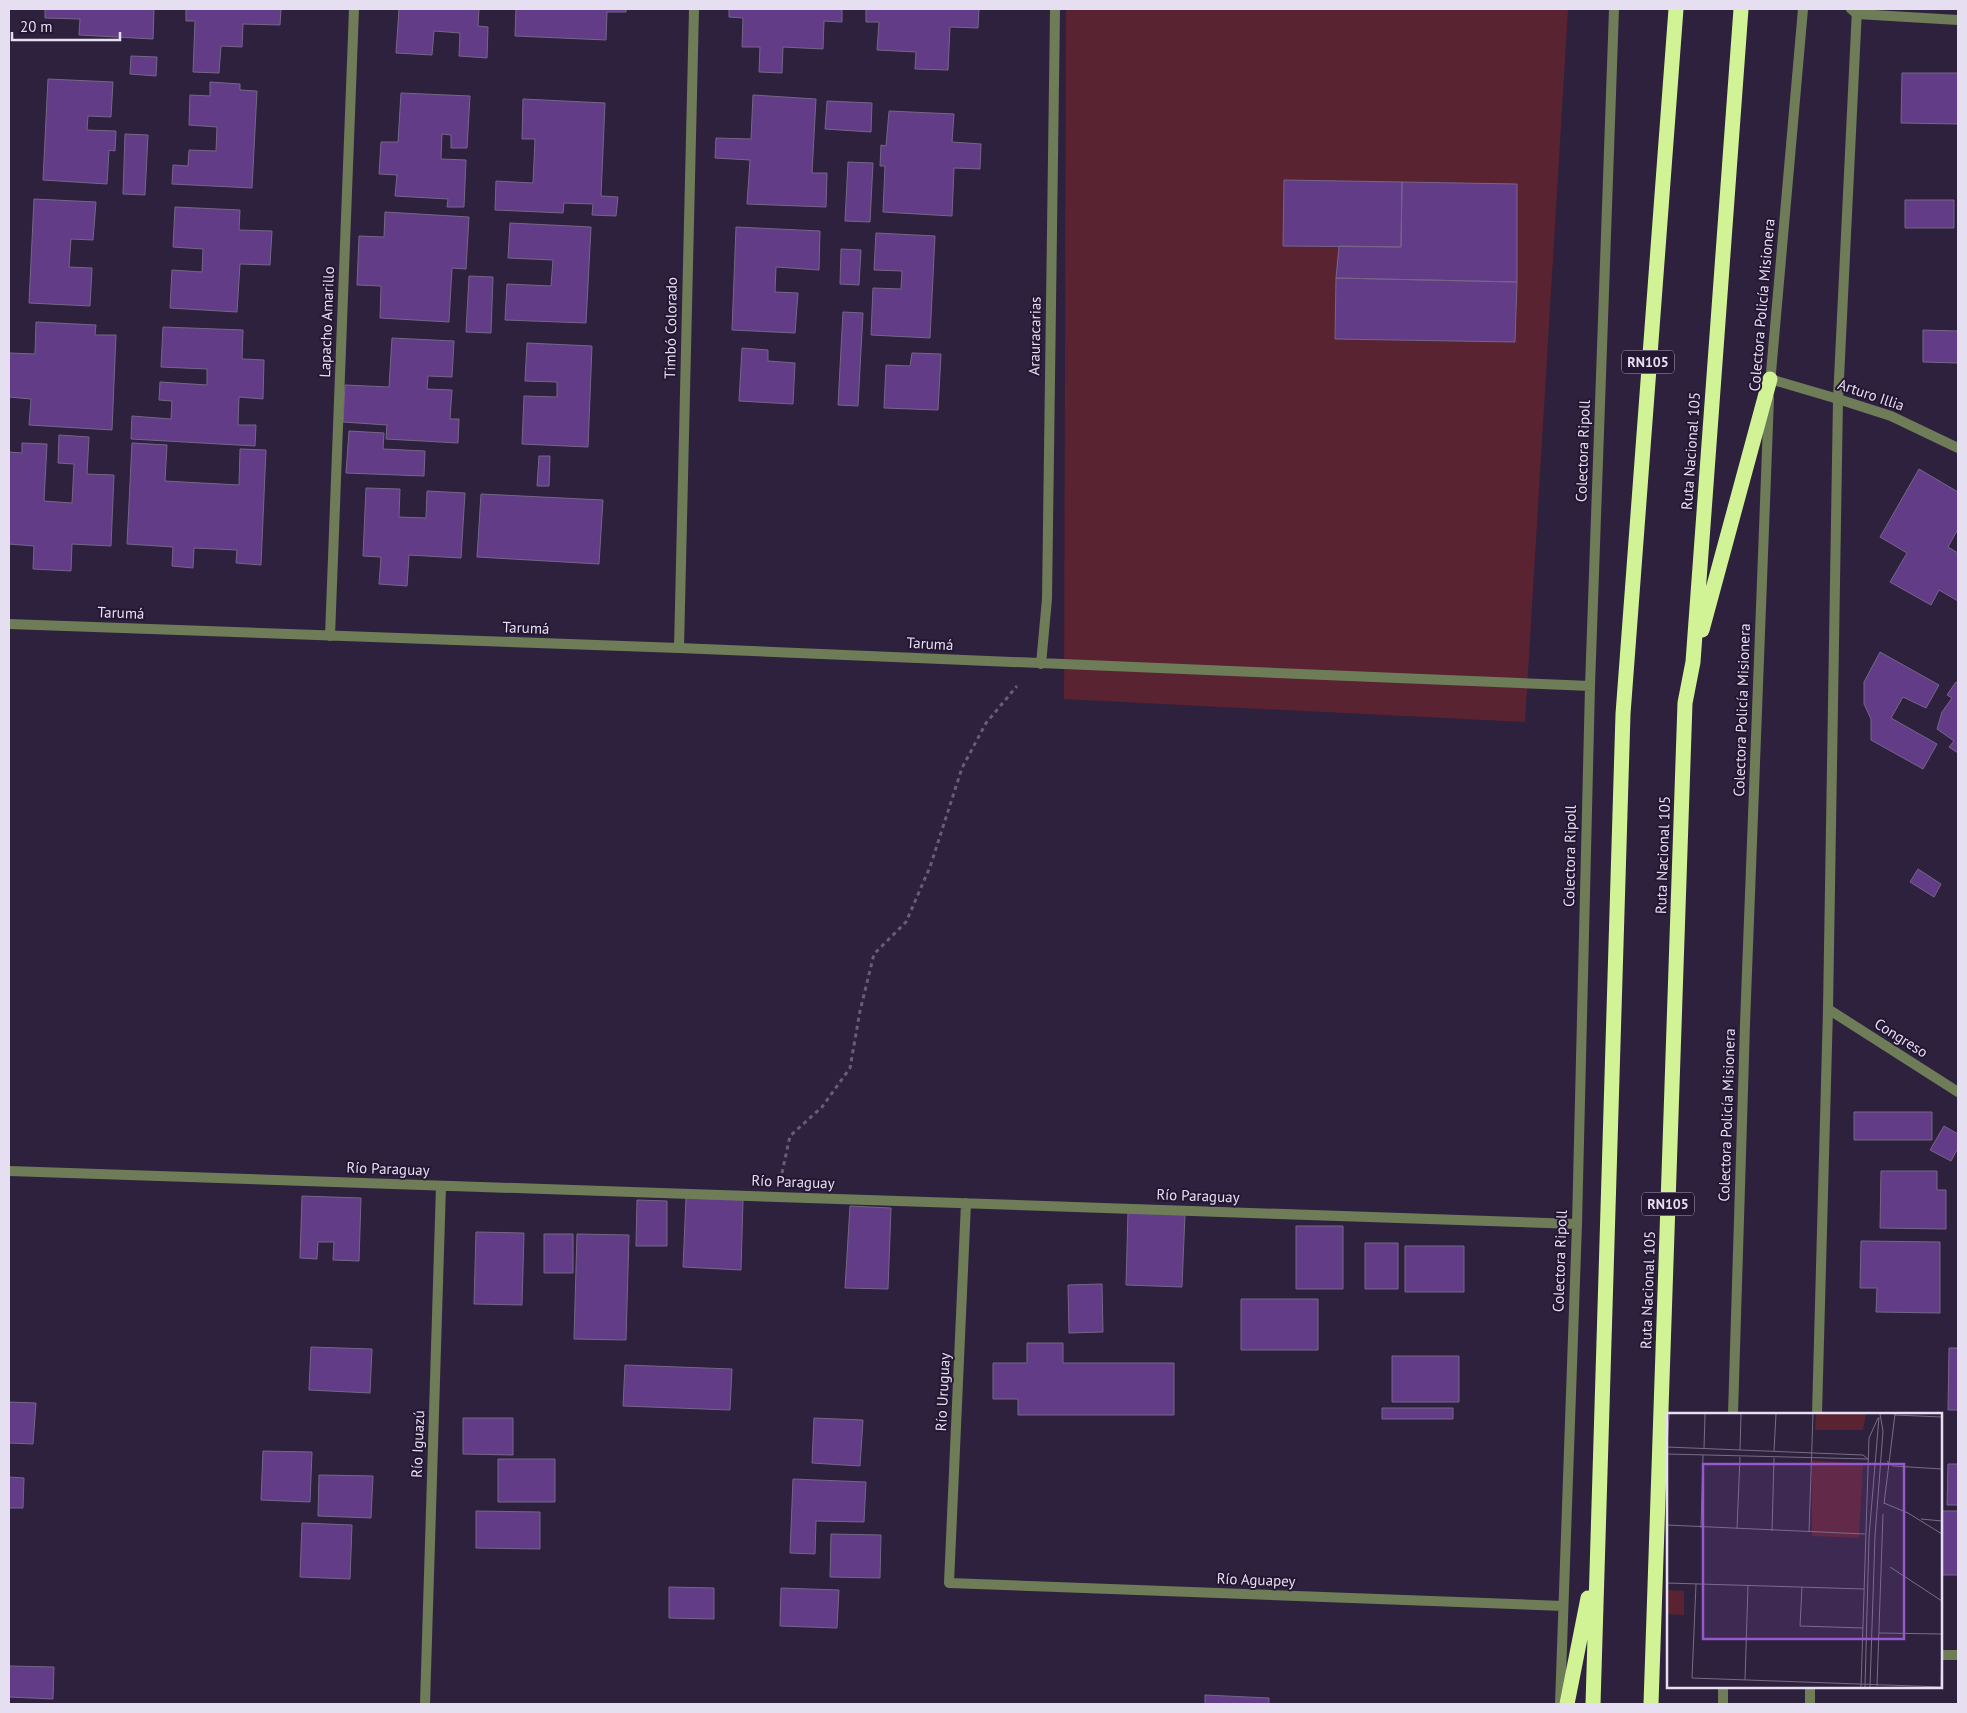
<svg xmlns="http://www.w3.org/2000/svg" width="1967" height="1713" font-family="'PT Sans',sans-serif">
  <style>
    .green { fill: #5a2332 }
    .building { fill: #623c87; stroke: #756688 }
    .lines { fill: none; stroke-linecap: round; stroke-linejoin: round }
    .path { stroke: #685c76; stroke-width: 3; stroke-dasharray: 4 4; stroke-linecap: butt }
    .lane { stroke: #6e7c58; stroke-width: 10 }
    .street { stroke: #6e7c58; stroke-width: 10 }
    .highway { stroke: #d1f396; stroke-width: 15 }
    .labels { text-anchor: middle; stroke-width: 4; stroke-linejoin: round; paint-order: stroke }
    .shield { fill: #241733; stroke: #aca2b8; stroke-width: 1 }
    .shield-label { font-size: 14px; font-weight: bold; fill: #e6def1 }
    .street-label { font-size: 15px; fill: #e6def1; stroke: #241733 }
    .inset-road { fill: none; stroke: #786d85; stroke-width: 1 }
    .view { fill: #9658cc; fill-opacity: 0.15; stroke: #9658cc; stroke-width: 2.5 }
    .inset-edge { fill: none; stroke: #e6def1; stroke-width: 2.5 }
  </style>
  <rect width="100%" height="100%" fill="#2e213d"/>
  <path class="green" d="M1066 9H1568L1525 722 1064 699Z"/>
  <path class="building" d="M45 9H154L153 39 79 35 80 19 45 18Z
    M186 9H281L280 25 243 24 242 47 221 46 219 73 193 72 195 21H186Z
    M399 9H479L478 26 488 27 487 58 459 56 460 33 434 31 432 55 396 53Z
    M516 9H626V12H607L606 40 515 36Z
    M729 9H842V22L824 21 823 49 783 47 782 73 759 72 760 47H742L743 18 729 17Z
    M866 9H979L978 28 950 27 948 70 915 69 916 52 877 50 879 22H866Z
    M131 56 157 57 156 76 130 74Z
    M1902 73H1958V124L1901 123Z
    M48 79 113 82 111 117 88 116 87 130 116 131 115 151 109 150 107 184 43 180Z
    M210 82 240 84V90L257 91 252 188 172 184 173 165 188 166 189 150 216 151 217 127 189 125 190 95 210 96Z
    M401 93 470 96 467 148H451V135L442 134 441 159 466 160 464 207H447L448 199 395 196 397 175 379 174 381 142H398Z
    M753 95 816 99 812 173H827L826 207 747 204 750 160 715 158 716 138 751 139Z
    M523 99 605 103 601 196 618 197 616 216 592 215 593 204 564 203 563 213 495 210 496 181 533 183 535 139H522Z
    M827 101 872 103 871 132 825 129Z
    M889 111 954 114 952 142 981 144 980 169 954 168 952 216 883 212 885 166H880L881 145 886 146Z
    M125 134 148 135 145 195 123 194Z
    M848 162 873 163 870 222 845 221Z
    M1284 180 1402 182 1401 247 1283 246Z
    M1402 182 1517 184V282L1336 278 1339 246 1401 247Z
    M34 199 96 202 93 240 71 239 69 267 92 268 90 306 29 303Z
    M1905 200H1954V228H1905Z
    M175 207 240 210 239 230 272 231 270 265 240 264 237 312 170 308 172 270 202 272 203 249 173 247Z
    M385 212 469 217 466 269 452 268 449 322 380 318 381 286 357 285 359 236 384 237Z
    M510 223 591 227 586 323 505 320 507 284 551 286 553 260 508 258Z
    M736 227 820 231 819 270 776 267 775 292 798 293 795 333 732 330Z
    M876 233 935 236 930 338 871 335 873 288 901 289 902 271 874 270Z
    M841 249 861 250 859 285 840 284Z
    M469 276 493 277 491 333 466 332Z
    M1336 278 1517 282 1515 342 1335 339Z
    M843 312 863 313 858 406 838 405Z
    M36 322 96 325 95 335H116L112 430 29 425 31 399 9 397V353L35 354Z
    M163 327 243 330 242 359 264 360 263 399 239 397 238 425H256L255 446 131 439 132 416 171 419 172 401 159 400 160 382 207 385V369L161 367Z
    M1923 330 1958 331V363L1923 362Z
    M392 338 454 341 452 377 428 376 427 389 452 390 450 419H459L458 443 386 439 387 425 343 422 345 385 389 387Z
    M527 343 592 346 588 447 522 444 524 396 557 397V382L525 381Z
    M742 348 768 350V361L795 363 793 404 739 401Z
    M912 353 941 354 938 410 884 408 886 365 910 366Z
    M349 431 384 433 383 449 425 451 424 476 346 473Z
    M59 435 89 437 87 474 114 475 111 546 72 544 71 571 33 569 34 546 9 544V452L22 453V443L47 444 44 501 72 503 74 464 58 463Z
    M132 443 167 445 165 481 239 485 240 449 266 450 261 565 236 563 237 550 194 548 193 568 172 566 173 547 127 544Z
    M539 456H550L549 486H537Z
    M1919 469 1958 492V529L1948 547 1958 553V601L1939 590 1931 605 1890 582 1907 553 1880 537Z
    M366 488 400 489 399 517 426 518 427 491 465 493 461 558 409 555 407 586 379 584 381 557 363 556Z
    M481 494 603 500 599 564 477 557Z
    M1880 652 1939 685 1926 708 1903 697 1891 718 1937 744 1923 769 1871 740V719L1864 704V682Z
    M1956 682 1958 683V753L1949 747 1954 741 1937 729 1942 712 1952 698 1947 695Z
    M1918 869 1941 884 1934 897 1910 882Z
    M1854 1112H1932V1140H1854Z
    M1944 1126 1958 1134V1148L1951 1161 1930 1150Z
    M1881 1171H1937V1190H1946V1229L1880 1228Z
    M302 1196 361 1198 359 1261 333 1260 334 1242H318L317 1259 300 1258Z
    M686 1198 743 1200 741 1270 683 1267Z
    M637 1200 667 1201V1246H636Z
    M850 1206 891 1208 888 1289 845 1288Z
    M1128 1211 1185 1214 1182 1287 1126 1285Z
    M1296 1226H1343V1289H1296Z
    M476 1232 524 1233 522 1305 474 1304Z
    M544 1234H573V1273H544Z
    M577 1234 629 1235 626 1340 574 1339Z
    M1861 1241 1940 1242V1313L1876 1312 1877 1288H1860Z
    M1365 1243H1398V1289H1365Z
    M1405 1246H1464V1292H1405Z
    M1102 1284 1103 1332 1069 1333 1068 1285Z
    M1241 1299H1318V1350H1241Z
    M1027 1343H1063V1363H1174V1415H1018V1399H993V1363H1027Z
    M311 1347 372 1349 370 1393 309 1390Z
    M1949 1348H1958V1410H1948Z
    M1392 1356H1459V1402H1392Z
    M625 1365 732 1369 730 1410 623 1406Z
    M9 1402 36 1403 33 1444 9 1443Z
    M1382 1408H1453V1419H1382Z
    M463 1418H513V1455L463 1454Z
    M814 1418 863 1420 860 1466 812 1463Z
    M263 1451 312 1452 310 1502 261 1500Z
    M498 1459H555V1502H498Z
    M1948 1464H1958V1505H1947Z
    M319 1475 373 1476 371 1518 318 1516Z
    M9 1477 24 1478 23 1508H9Z
    M793 1479 866 1482 864 1522 816 1521 815 1554 790 1553Z
    M476 1511 540 1512V1549L476 1548Z
    M1941 1511H1958V1575H1941Z
    M302 1523 352 1525 350 1579 300 1577Z
    M831 1534 881 1535 880 1578 830 1577Z
    M669 1587 714 1588V1619L669 1618Z
    M781 1588 839 1590 837 1628 780 1626Z
    M9 1666 54 1667 53 1699 9 1697Z
    M1205 1695 1269 1698V1704H1205Z"/>
  <g class="lines">
    <path class="path" d="M782 1173 790 1136 822 1107 850 1068 860 1011 874 954 906 922 930 867 962 768 986 723 1017 686"/>
    <path class="lane" d="M1817 1414 1828 1009 1838 399 1857 9
      M1810 1704V1687"/>
    <path class="street" d="M1851 9 1857 14 1958 20
      M1770 379 1838 399 1891 416 1958 448
      M1770 384 1803 9
      M9 624 679 648 1590 686
      M330 636 354 9
      M679 648 694 9
      M1041 664 1047 599 1055 9
      M1828 1009 1958 1092
      M9 1171 1577 1224
      M966 1203 949 1583 1563 1606
      M1733 1414 1745 1024 1769 398
      M1941 1655H1958
      M425 1704 441 1186
      M1560 1704 1577 1224 1590 686 1614 9
      M1723 1704V1687"/>
    <path class="highway" d="M1702 630 1770 379
      M1567 1704 1588 1598
      M1593 1704 1623 714 1676 9
      M1651 1704 1685 703 1693 662 1741 9"/>
  </g>
  <g class="labels">
    <g class="shield">
      <rect x="1622" y="350.5" width="52" height="23" rx="4"/>
      <rect x="1642" y="1192.5" width="52" height="23" rx="4"/>
    </g>
    <g class="shield-label">
      <text x="1648" y="367">RN105</text>
      <text x="1668" y="1209">RN105</text>
    </g>
    <g class="street-label">
      <text transform="translate(1762 305) rotate(-85)" y="5">Colectora Policía Misionera</text>
      <text transform="translate(327 322) rotate(-88)" y="5">Lapacho Amarillo</text>
      <text transform="translate(671 328) rotate(-89)" y="5">Timbó Colorado</text>
      <text transform="translate(1035 336) rotate(-89)" y="5">Arauracarias</text>
      <text transform="translate(1871 395) rotate(19)" y="5">Arturo Illia</text>
      <text transform="translate(1583 451) rotate(-88)" y="5">Colectora Ripoll</text>
      <text transform="translate(1691 451) rotate(-86)" y="5">Ruta Nacional 105</text>
      <text transform="translate(121 613) rotate(2)" y="5">Tarumá</text>
      <text transform="translate(526 628) rotate(2)" y="5">Tarumá</text>
      <text transform="translate(930 644) rotate(3)" y="5">Tarumá</text>
      <text transform="translate(1742 710) rotate(-88)" y="5">Colectora Policía Misionera</text>
      <text transform="translate(1663 855) rotate(-88)" y="5">Ruta Nacional 105</text>
      <text transform="translate(1570 856) rotate(-89)" y="5">Colectora Ripoll</text>
      <text transform="translate(1901 1038) rotate(32)" y="5">Congreso</text>
      <text transform="translate(1727 1115) rotate(-88)" y="5">Colectora Policía Misionera</text>
      <text transform="translate(388 1169) rotate(2)" y="5">Río Paraguay</text>
      <text transform="translate(793 1182) rotate(2)" y="5">Río Paraguay</text>
      <text transform="translate(1198 1196) rotate(2)" y="5">Río Paraguay</text>
      <text transform="translate(1560 1261) rotate(-88)" y="5">Colectora Ripoll</text>
      <text transform="translate(1648 1290) rotate(-88)" y="5">Ruta Nacional 105</text>
      <text transform="translate(943 1392) rotate(-87)" y="5">Río Uruguay</text>
      <text transform="translate(418 1444) rotate(-88)" y="5">Río Iguazú</text>
      <text transform="translate(1256 1580) rotate(2)" y="5">Río Aguapey</text>
    </g>
  </g>
  <g transform="translate(1667 1413)">
    <rect width="275" height="275" fill="#2e213d"/>
    <path d="M149 1H199L196 17H148ZM145 47 196 51 192 125 145 123ZM0 177 17 178V202L0 201Z" fill="#5a2332"/>
    <path class="inset-road" d="M228 2 275 4M0 34 196 42 201 46M37 36 38 1M0 37 2 1M73 37 74 1M107 38 109 1M0 41 201 46M220 48 226 53 275 56M217 90 241 100 275 121M217 91 228 1M254 106 275 108M0 112 198 121M34 115 36 42M70 116 73 44M105 118 107 45M142 119 146 1M223 154 275 188M0 170 197 176M29 171 25 265 275 274M135 174 133 213 196 215M212 220 275 221M78 267 81 172M210 273 216 101M194 274 202 25 211 5M198 274 202 124 212 4M203 274 208 123 216 18 213 1M274 274 275 223"/>
    <path class="view" d="M36 51H237V226H36Z"/>
    <rect width="275" height="275" class="inset-edge"/>
  </g>
  <rect width="1967" height="1713" fill="none" stroke="#e6def1" stroke-width="20"/>
  <path d="M12 32v8h108v-8" fill="none" stroke="#e6def1" stroke-width="2.5"/>
  <text x="20" y="32" font-size="15" fill="#e6def1" stroke="#241733" stroke-width="4" paint-order="stroke">20 m</text>
</svg>
